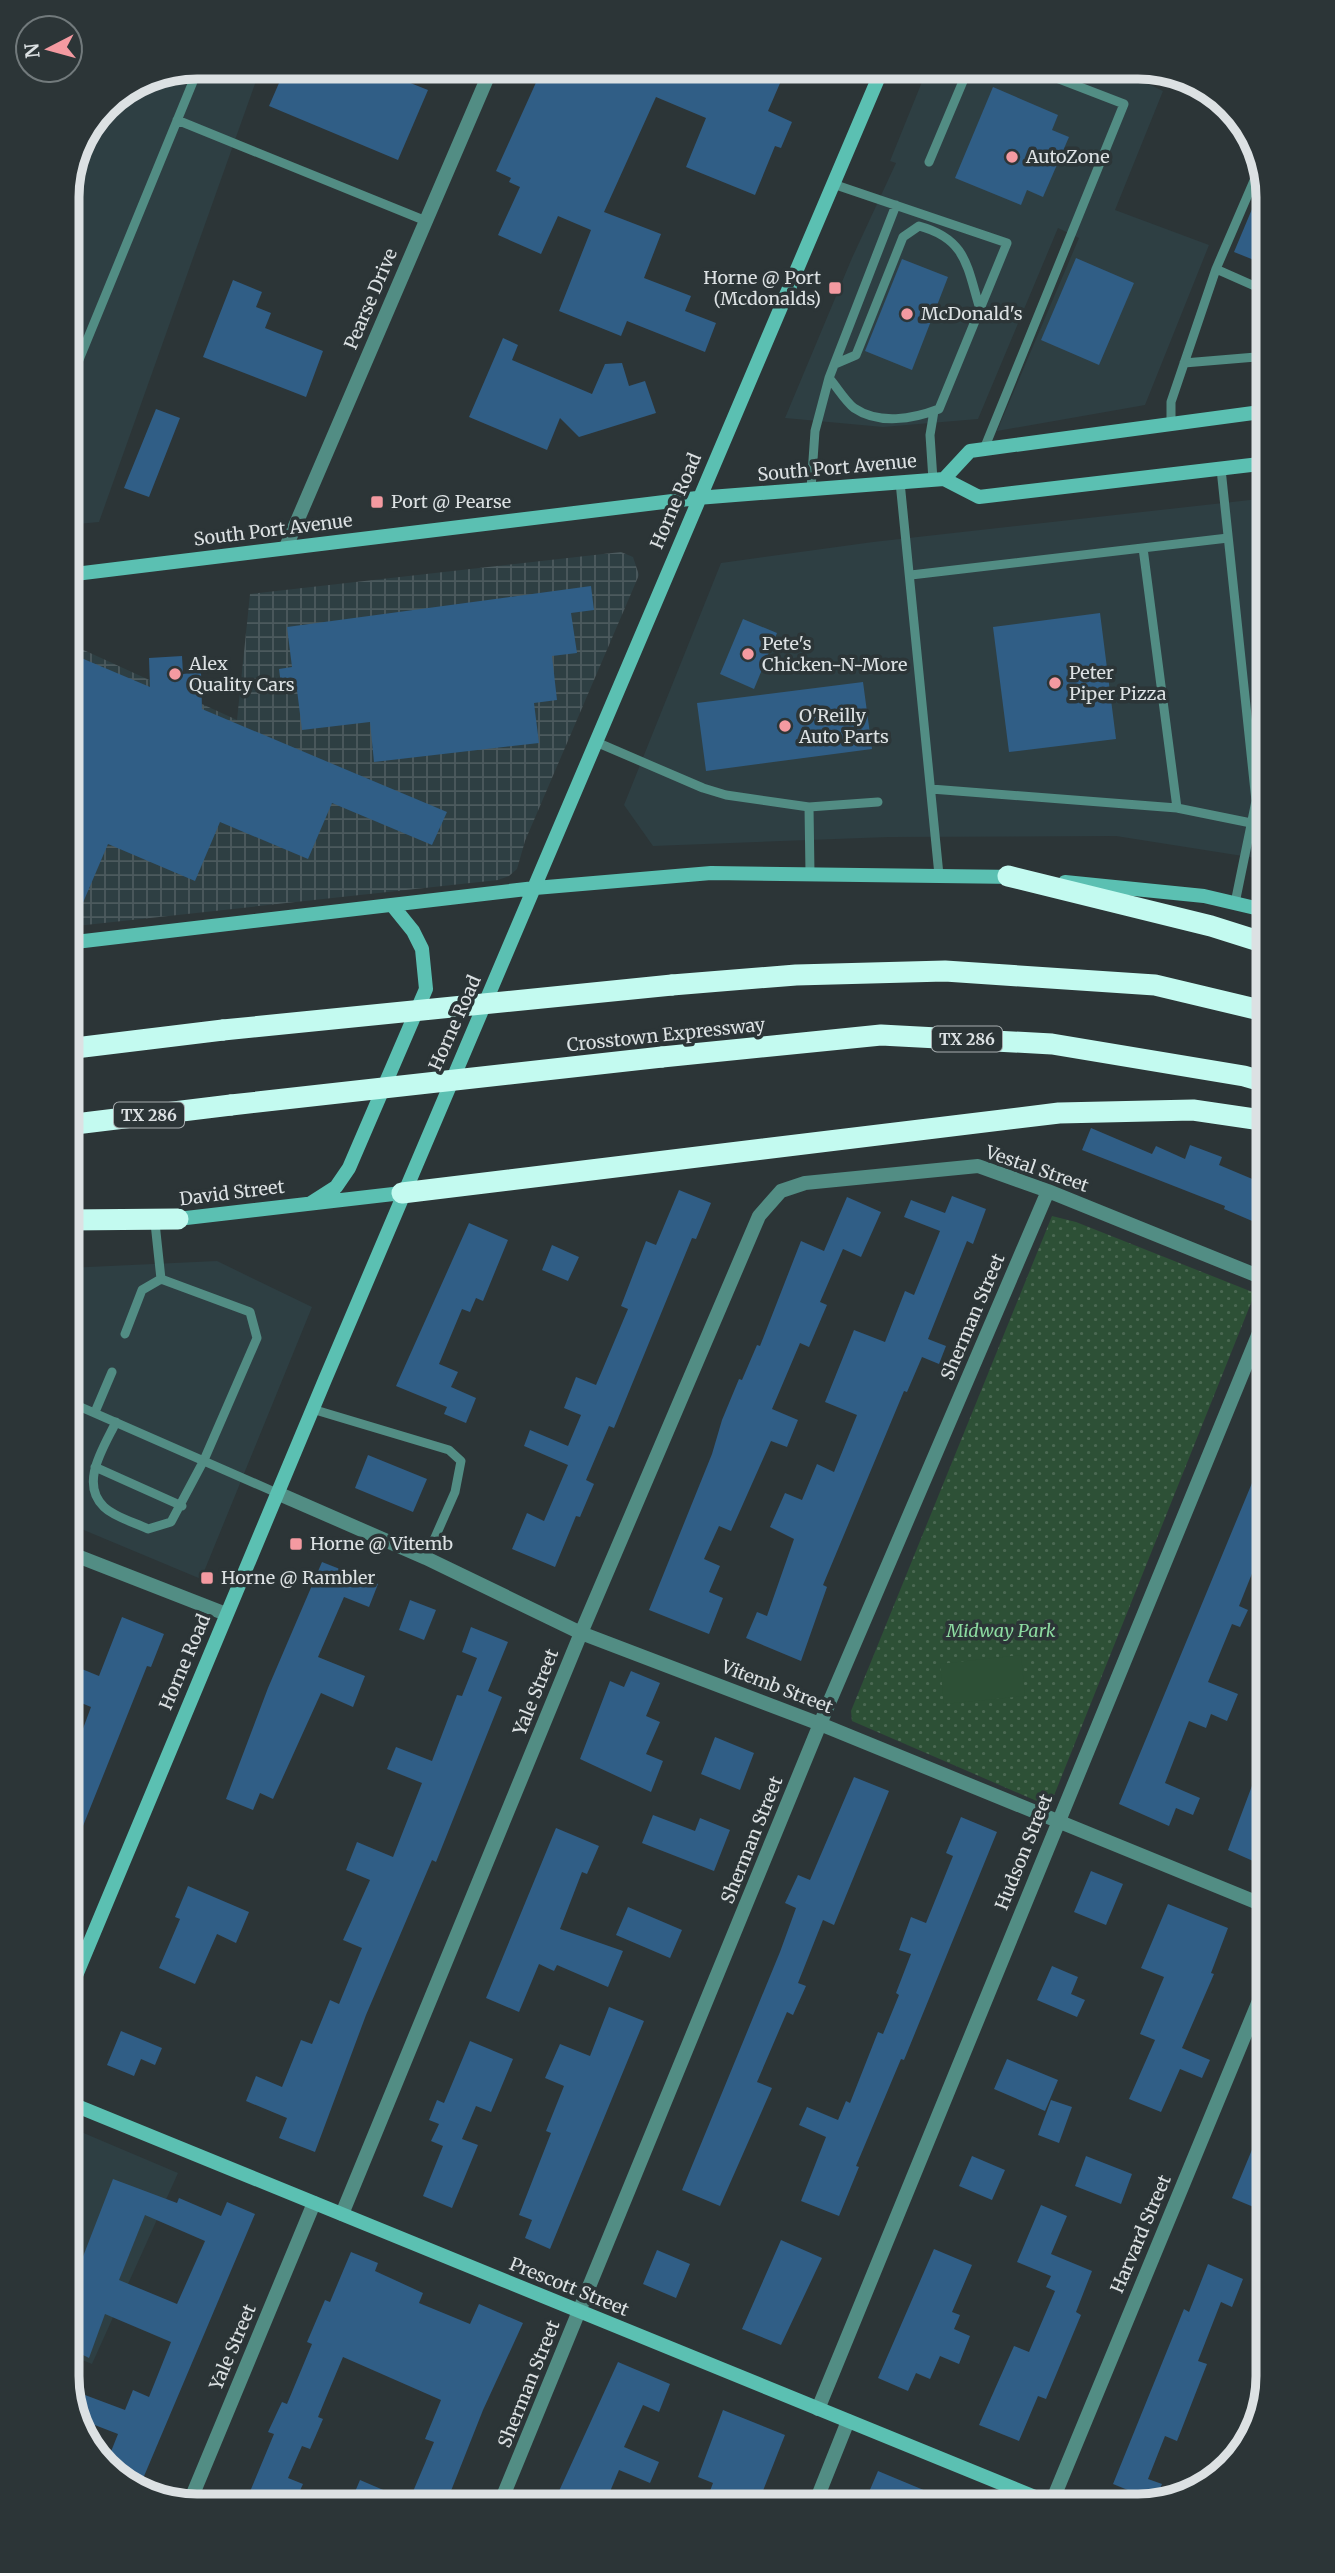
<svg xmlns="http://www.w3.org/2000/svg" width="1335" height="2573" font-family="Merriweather,serif">
  <style>
    .built { fill: #2e3f43 }
    .industrial { fill: url(#industrial-grid) }
    .park { fill: url(#park-dots) }
    .pitch { fill: #2d5036 }
    .building { fill: #305e86; fill-rule: evenodd }
    .lines { fill: none; stroke-linecap: round; stroke-linejoin: round }
    .lane { stroke: #528d84; stroke-width: 9 }
    .street { stroke: #528d84; stroke-width: 14 }
    .secondary { stroke: #5bc0b2; stroke-width: 14 }
    .highway { stroke: #c3faf0; stroke-width: 21 }
    .highway-bridge { stroke: #c3faf0; stroke-width: 21 }
    .poi-dot { fill: #f49aa1; stroke: #2c3537; stroke-width: 2.5 }
    .labels { text-anchor: middle; stroke-width: 7; stroke-linejoin: round; paint-order: stroke }
    .shield { fill: #2c3537; stroke: #a7adaf; stroke-width: 2 }
    .shield-label { font-size: 16px; font-weight: bold; fill: #dce1e3 }
    .poi-label { font-size: 18px; fill: #dce1e3; stroke: #2c3537; text-anchor: start }
    .street-label { font-size: 18px; fill: #dce1e3; stroke: #2c3537 }
    .park-label { font-size: 18px; font-style: italic; fill: #8ddba1; stroke: #2c3537 }
    .rim { fill: none; stroke: #dce1e3; stroke-width: 9 }
  </style>
  <defs>
    <pattern id="industrial-grid" width="8" height="8" patternUnits="userSpaceOnUse" patternTransform="scale(1.75)"><rect width="8" height="8" fill="#2e3f43"/><path d="M0 4h8M4 0v8" fill="none" stroke="#4c5a5e"/></pattern>
    <pattern id="park-dots" width="8" height="8" patternUnits="userSpaceOnUse" patternTransform="scale(1.75)"><rect width="8" height="8" fill="#2d5036"/><path d="M2 2h.1M6 6h.1" fill="none" stroke="#4b6953" stroke-width="1.8" stroke-linecap="round"/></pattern>
  </defs>
  <rect width="100%" height="100%" fill="#2c3537"/>
  <path class="built" d="M197 67H261L99 522 67 525V188L105 104 147 76Z
    M928 67H1113L1163 91 1115 210 1209 245 1145 405 997 431 1079 238 1058 228 978 419 883 427 785 418 852 258 896 163 890 161Z
    M1268 498V860L1116 836 889 837 653 846 624 805 721 563 873 542Z
    M217 1261 312 1307 201 1579 67 1523V1268Z
    M67 2126 178 2173 92 2364 67 2354Z"/>
  <path class="industrial" d="M621 552 633 557 639 575 525 841 517 869 509 876 498 880 67 927V646L77 647 237 720 250 594Z"/>
  <path class="park" d="M1052 1216 1076 1222 1255 1293 1053 1798 1039 1802 852 1721 851 1711Z"/>
  <path class="pitch" d="M1021 1655 1025 1696 944 1704 940 1664Z"/>
  <path class="building" d="M286 67H370L428 90 398 160 269 106Z
    M543 67H787L768 111 792 122 781 148 775 146 755 195 686 167 706 118 656 97 604 212 661 234 644 278 691 296 685 311 716 323 705 352 627 321 621 336 559 311 591 230 558 216 541 254 498 235 520 187 509 182 511 178 496 171Z
    M993 87 1058 115 1052 130 1069 137 1043 197 1027 190 1021 205 955 178Z
    M1265 178 1269 197V266L1234 252Z
    M1076 258 1134 283 1099 365 1041 340Z
    M902 259 948 277 912 370 865 351Z
    M233 280 262 292 256 307 271 313 265 328 323 351 306 397 203 357Z
    M503 338 518 345 512 360 592 394 605 364 622 363 629 386 645 381 656 413 579 437 560 418 547 450 469 417Z
    M156 409 180 418 149 497 124 488Z
    M591 586 594 610 571 613 577 653 552 656 557 700 534 703 539 743 374 762 370 722 302 730 297 690 282 692 279 669 292 667 287 627Z
    M1100 613 1116 739 1009 752 993 627Z
    M743 619 777 633 754 689 720 674Z
    M67 652 150 687 149 658 182 656 183 674 201 672 202 709 447 812 432 845 332 803 308 859 220 822 195 881 108 844 82 905 67 898Z
    M863 682 872 749 706 771 697 703Z
    M1091 1128 1152 1154 1156 1146 1185 1159 1190 1145 1222 1157 1219 1165 1269 1186V1216L1264 1226 1224 1209 1225 1206 1082 1150Z
    M679 1190 711 1203 696 1239 692 1238 614 1428 609 1426 586 1480 594 1484 580 1517 576 1516 555 1567 512 1549 527 1513 544 1521 568 1465 524 1446 530 1430 568 1446 581 1415 564 1408 576 1377 596 1385 628 1309 621 1306 646 1241 656 1245Z
    M952 1196 986 1209 973 1244 967 1241 928 1339 946 1346 939 1364 922 1357 907 1392 904 1391 823 1585 827 1587 801 1661 746 1638 757 1612 767 1616 794 1539 770 1527 785 1493 802 1500 817 1464 834 1472 857 1415 825 1402 854 1330 885 1342 905 1291 914 1295 940 1231 904 1217 911 1200 945 1213Z
    M847 1197 881 1212 861 1257 843 1249 820 1302 827 1305 809 1347 800 1343 772 1409 798 1420 787 1447 771 1441 731 1531 719 1526 704 1559 720 1566 709 1592 723 1598 709 1634 649 1610 712 1454 722 1420 739 1379 742 1380 757 1345 760 1346 801 1241 824 1251Z
    M469 1223 508 1240 483 1301 476 1298 470 1312 462 1309 439 1364 458 1372 451 1387 476 1398 466 1423 444 1414 447 1407 396 1386Z
    M552 1245 579 1257 568 1281 542 1270Z
    M1269 1442 1268 1577 1253 1571 1239 1606 1248 1610 1240 1627 1232 1624 1208 1682 1238 1694 1227 1721 1211 1714 1206 1728 1189 1721 1165 1783 1200 1798 1193 1815 1176 1808 1169 1826 1119 1804Z
    M368 1455 427 1479 413 1512 355 1488Z
    M322 1562 378 1584 369 1607 344 1597 318 1657 365 1676 353 1707 321 1693 273 1799 260 1793 253 1810 226 1799 268 1688Z
    M410 1600 436 1610 424 1640 399 1630Z
    M122 1617 164 1634 151 1667 147 1666 67 1866V1772L91 1707 67 1697V1663L99 1676Z
    M471 1627 508 1642 488 1691 502 1697 436 1862 432 1860 366 2015 315 2152 279 2138 287 2118 246 2101 256 2076 282 2087 301 2040 312 2044 330 2000 339 2004 362 1948 343 1940 370 1880 346 1870 357 1842 393 1857 422 1783 387 1769 396 1747 432 1761 457 1695 462 1696 477 1658 462 1652Z
    M631 1671 660 1683 646 1716 660 1722 646 1754 663 1761 651 1792 580 1759 610 1681 624 1687Z
    M715 1737 754 1753 740 1790 701 1774Z
    M1268 1743V1844L1260 1864 1228 1850Z
    M854 1777 889 1791 834 1925 823 1920 798 1983 806 1986 793 2015 787 2012 757 2082 772 2088 720 2206 682 2190 780 1952 796 1908 785 1903 798 1875 810 1880Z
    M653 1815 695 1831 700 1818 730 1830 714 1871 642 1843Z
    M961 1817 997 1832 904 2060 901 2059 856 2166 859 2167 839 2216 801 2201 826 2137 799 2125 807 2107 838 2120 846 2101 850 2103 878 2032 883 2034 899 1995 896 1993 911 1954 899 1950 911 1917 926 1923 953 1856 946 1853Z
    M556 1828 599 1846 587 1874 582 1872 560 1929 623 1951 608 1987 557 1965 554 1971 539 1964 519 2012 486 1998Z
    M1091 1871 1123 1884 1106 1925 1074 1912Z
    M188 1886 249 1912 236 1943 217 1934 195 1984 159 1968 180 1919 175 1917Z
    M1168 1904 1228 1928 1211 1973 1214 1974 1182 2048 1210 2060 1202 2078 1180 2069 1161 2112 1129 2099 1155 2040 1140 2034 1164 1977 1141 1968Z
    M628 1907 682 1930 670 1958 616 1935Z
    M1052 1966 1078 1977 1071 1994 1085 2000 1077 2017 1037 2000Z
    M609 2007 644 2021 550 2249 525 2238 532 2220 519 2215 551 2133 546 2131 564 2086 545 2078 560 2044 590 2056Z
    M121 2031 162 2048 155 2065 141 2059 134 2076 107 2065Z
    M470 2041 513 2059 491 2112 476 2106 462 2139 478 2145 452 2208 423 2196 443 2146 431 2141 439 2124 429 2120 437 2100 444 2103Z
    M1007 2059 1058 2080 1045 2111 994 2089Z
    M1051 2100 1072 2107 1059 2143 1038 2135Z
    M1268 2111V2213L1232 2198Z
    M972 2156 1005 2170 992 2200 959 2186Z
    M1086 2156 1132 2174 1121 2204 1075 2186Z
    M113 2179 177 2203 179 2198 221 2216 227 2202 255 2214 139 2488 118 2480 106 2464 118 2434 74 2417 66 2376 67 2298ZM145 2215 205 2241 177 2304 119 2280ZM105 2314 171 2342 149 2397 133 2390 125 2410 69 2389 83 2355 89 2358Z
    M1041 2205 1067 2216 1051 2254 1092 2271 1076 2312 1081 2315 1046 2399 1038 2396 1019 2441 979 2425 1014 2346 1029 2352 1055 2291 1046 2287 1051 2276 1017 2262Z
    M781 2240 822 2258 781 2345 742 2329Z
    M934 2249 972 2265 952 2312 960 2315 954 2329 970 2336 959 2364 940 2356 930 2379 916 2373 908 2391 878 2378Z
    M657 2250 690 2264 676 2298 643 2284Z
    M351 2252 378 2263 375 2271 423 2293 419 2303 470 2324 479 2304 523 2323 483 2410 445 2506H349L360 2480 409 2501 434 2442 425 2439 441 2400 343 2357 318 2417 323 2419 310 2449 302 2446 288 2478 303 2484 293 2506H244L274 2434 268 2432 282 2402 287 2404 312 2344 307 2342 325 2300 330 2302Z
    M1208 2264 1243 2279 1232 2307 1221 2302 1198 2361 1207 2364 1177 2441 1165 2436 1148 2479 1162 2484 1155 2501 1113 2484 1184 2309 1189 2312Z
    M618 2362 670 2384 659 2412 643 2405 624 2447 659 2462 650 2483 619 2470 604 2506H564L554 2502Z
    M723 2410 785 2435 757 2506H725L707 2499 713 2483 698 2477Z
    M878 2471 962 2506H863Z"/>
  <g class="lines">
    <path class="lane" d="M177 120 426 221
      M929 162 969 67
      M833 184 1007 243 939 409C913 419 879 425 854 408 845 401 837 387 829 378L896 205
      M1216 269 1262 162
      M1184 363 1268 356
      M835 364 856 355 903 237 919 226C967 239 967 267 980 309
      M67 389 199 67
      M1171 424V402L1216 269 1268 292
      M984 449 1124 104 1028 67
      M1221 469 1256 801 1235 903
      M933 480 930 435 934 411
      M900 482 939 875
      M811 489 815 431 829 378
      M1143 548 1177 808
      M911 575 1228 538
      M596 742 703 788 726 795 809 807 810 873
      M931 789 1177 808 1251 823
      M809 807 878 802
      M155 1223 161 1279
      M125 1334 142 1290 161 1279
      M67 1352 73 1330 67 1312
      M67 1401 277 1493
      M312 1409 449 1450 461 1461 455 1492 426 1558
      M95 1412 112 1372
      M116 1422C104 1447 79 1483 104 1507 114 1517 136 1523 148 1529L171 1522 204 1460 257 1338 250 1312 161 1279
      M95 1467 182 1506"/>
    <path class="street" d="M286 547 492 67
      M277 1493 426 1558 581 1633 820 1724 1268 1907
      M67 1552 226 1614
      M342 2214 581 1633 759 1216 781 1191 805 1183 978 1166 1048 1191 1268 1280
      M818 2409 1268 1311
      M1051 2504 1268 1979
      M188 2506 314 2203
      M499 2506 820 1724 1048 1191
      M814 2506 848 2421"/>
    <path class="secondary" d="M944 479 970 451 1268 411
      M67 575 697 498 944 479 979 497 1268 463
      M1065 882 1204 896 1268 911
      M67 943 535 888 711 873 1017 877
      M311 1203 336 1187 349 1168 426 989 422 949 413 931 392 905
      M169 1220 402 1193
      M67 1997C335 1352 607 709 883 67
      M67 2102 1057 2506"/>
    <path class="highway" d="M1008 876 1211 926 1268 944
      M67 944 69 943
      M672 985 796 975 945 971 1155 985 1268 1012
      M67 1049 223 1030
      M662 1057 881 1035 1052 1044 1244 1076 1268 1083
      M67 1125 231 1105
      M402 1193 1059 1113 1193 1110 1268 1121
      M67 1220 178 1219"/>
    <path class="highway-bridge" d="M223 1030 672 985
      M231 1105 662 1057"/>
  </g>
  <g class="poi-dot">
    <circle cx="1012" cy="157" r="7"/>
    <rect x="828" y="281" width="14" height="14" rx="3.5"/>
    <circle cx="907" cy="314" r="7"/>
    <rect x="370" y="495" width="14" height="14" rx="3.5"/>
    <circle cx="748" cy="654" r="7"/>
    <circle cx="175" cy="674" r="7"/>
    <circle cx="1055" cy="683" r="7"/>
    <circle cx="785" cy="726" r="7"/>
    <rect x="289" y="1537" width="14" height="14" rx="3.5"/>
    <rect x="200" y="1571" width="14" height="14" rx="3.5"/>
  </g>
  <g class="labels">
    <g class="shield">
      <rect x="932" y="1026.5" width="70" height="25" rx="5"/>
      <rect x="114" y="1102.5" width="70" height="25" rx="5"/>
    </g>
    <g class="shield-label">
      <text x="967" y="1045">TX 286</text>
      <text x="149" y="1121">TX 286</text>
    </g>
    <g class="poi-label">
      <text x="1026" y="163">AutoZone</text>
      <text x="821" y="284" text-anchor="end">Horne @ Port<tspan x="821" dy="21">(Mcdonalds)</tspan></text>
      <text x="921" y="320">McDonald's</text>
      <text x="391" y="508">Port @ Pearse</text>
      <text x="762" y="650">Pete's<tspan x="762" dy="21">Chicken-N-More</tspan></text>
      <text x="189" y="670">Alex<tspan x="189" dy="21">Quality Cars</tspan></text>
      <text x="1069" y="679">Peter<tspan x="1069" dy="21">Piper Pizza</tspan></text>
      <text x="799" y="722">O'Reilly<tspan x="799" dy="21">Auto Parts</tspan></text>
      <text x="310" y="1550">Horne @ Vitemb</text>
      <text x="221" y="1584">Horne @ Rambler</text>
    </g>
    <g class="street-label">
      <text transform="translate(371 299) rotate(-67)" y="6">Pearse Drive</text>
      <text transform="translate(837 468) rotate(-5)" y="6">South Port Avenue</text>
      <text transform="translate(676 501) rotate(-67)" y="6">Horne Road</text>
      <text transform="translate(273 530) rotate(-7)" y="6">South Port Avenue</text>
      <text transform="translate(455 1023) rotate(-66)" y="6">Horne Road</text>
      <text transform="translate(666 1035) rotate(-6)" y="6">Crosstown Expressway</text>
      <text transform="translate(1037 1169) rotate(19)" y="6">Vestal Street</text>
      <text transform="translate(232 1193) rotate(-7)" y="6">David Street</text>
      <text transform="translate(973 1317) rotate(-67)" y="6">Sherman Street</text>
      <text transform="translate(185 1662) rotate(-67)" y="6">Horne Road</text>
      <text transform="translate(777 1687) rotate(21)" y="6">Vitemb Street</text>
      <text transform="translate(536 1692) rotate(-68)" y="6">Yale Street</text>
      <text transform="translate(752 1840) rotate(-68)" y="6">Sherman Street</text>
      <text transform="translate(1024 1852) rotate(-68)" y="6">Hudson Street</text>
      <text transform="translate(1141 2234) rotate(-67)" y="6">Harvard Street</text>
      <text transform="translate(569 2287) rotate(22)" y="6">Prescott Street</text>
      <text transform="translate(233 2347) rotate(-67)" y="6">Yale Street</text>
      <text transform="translate(529 2384) rotate(-68)" y="6">Sherman Street</text>
    </g>
    <g class="park-label">
      <text x="1001" y="1637">Midway Park</text>
    </g>
  </g>
  <path d="M0 0H1335V2573H0ZM197 79H1138A118 118 0 0 1 1256 197V2376A118 118 0 0 1 1138 2494H197A118 118 0 0 1 79 2376V197A118 118 0 0 1 197 79Z" fill="#2c3537" fill-rule="evenodd"/>
  <path class="rim" d="M197 79H1138A118 118 0 0 1 1256 197V2376A118 118 0 0 1 1138 2494H197A118 118 0 0 1 79 2376V197A118 118 0 0 1 197 79Z"/>
  <g transform="translate(49 49) rotate(264)"><circle r="33" fill="#2c3537" stroke="#727a7c" stroke-width="2"/>
  <path d="M0-5L12 26L0 18L-12 26Z" fill="#f49aa1"/>
  <text y="-10" font-size="19" font-weight="bold" text-anchor="middle" fill="#dce1e3">N</text>
  </g>
</svg>
